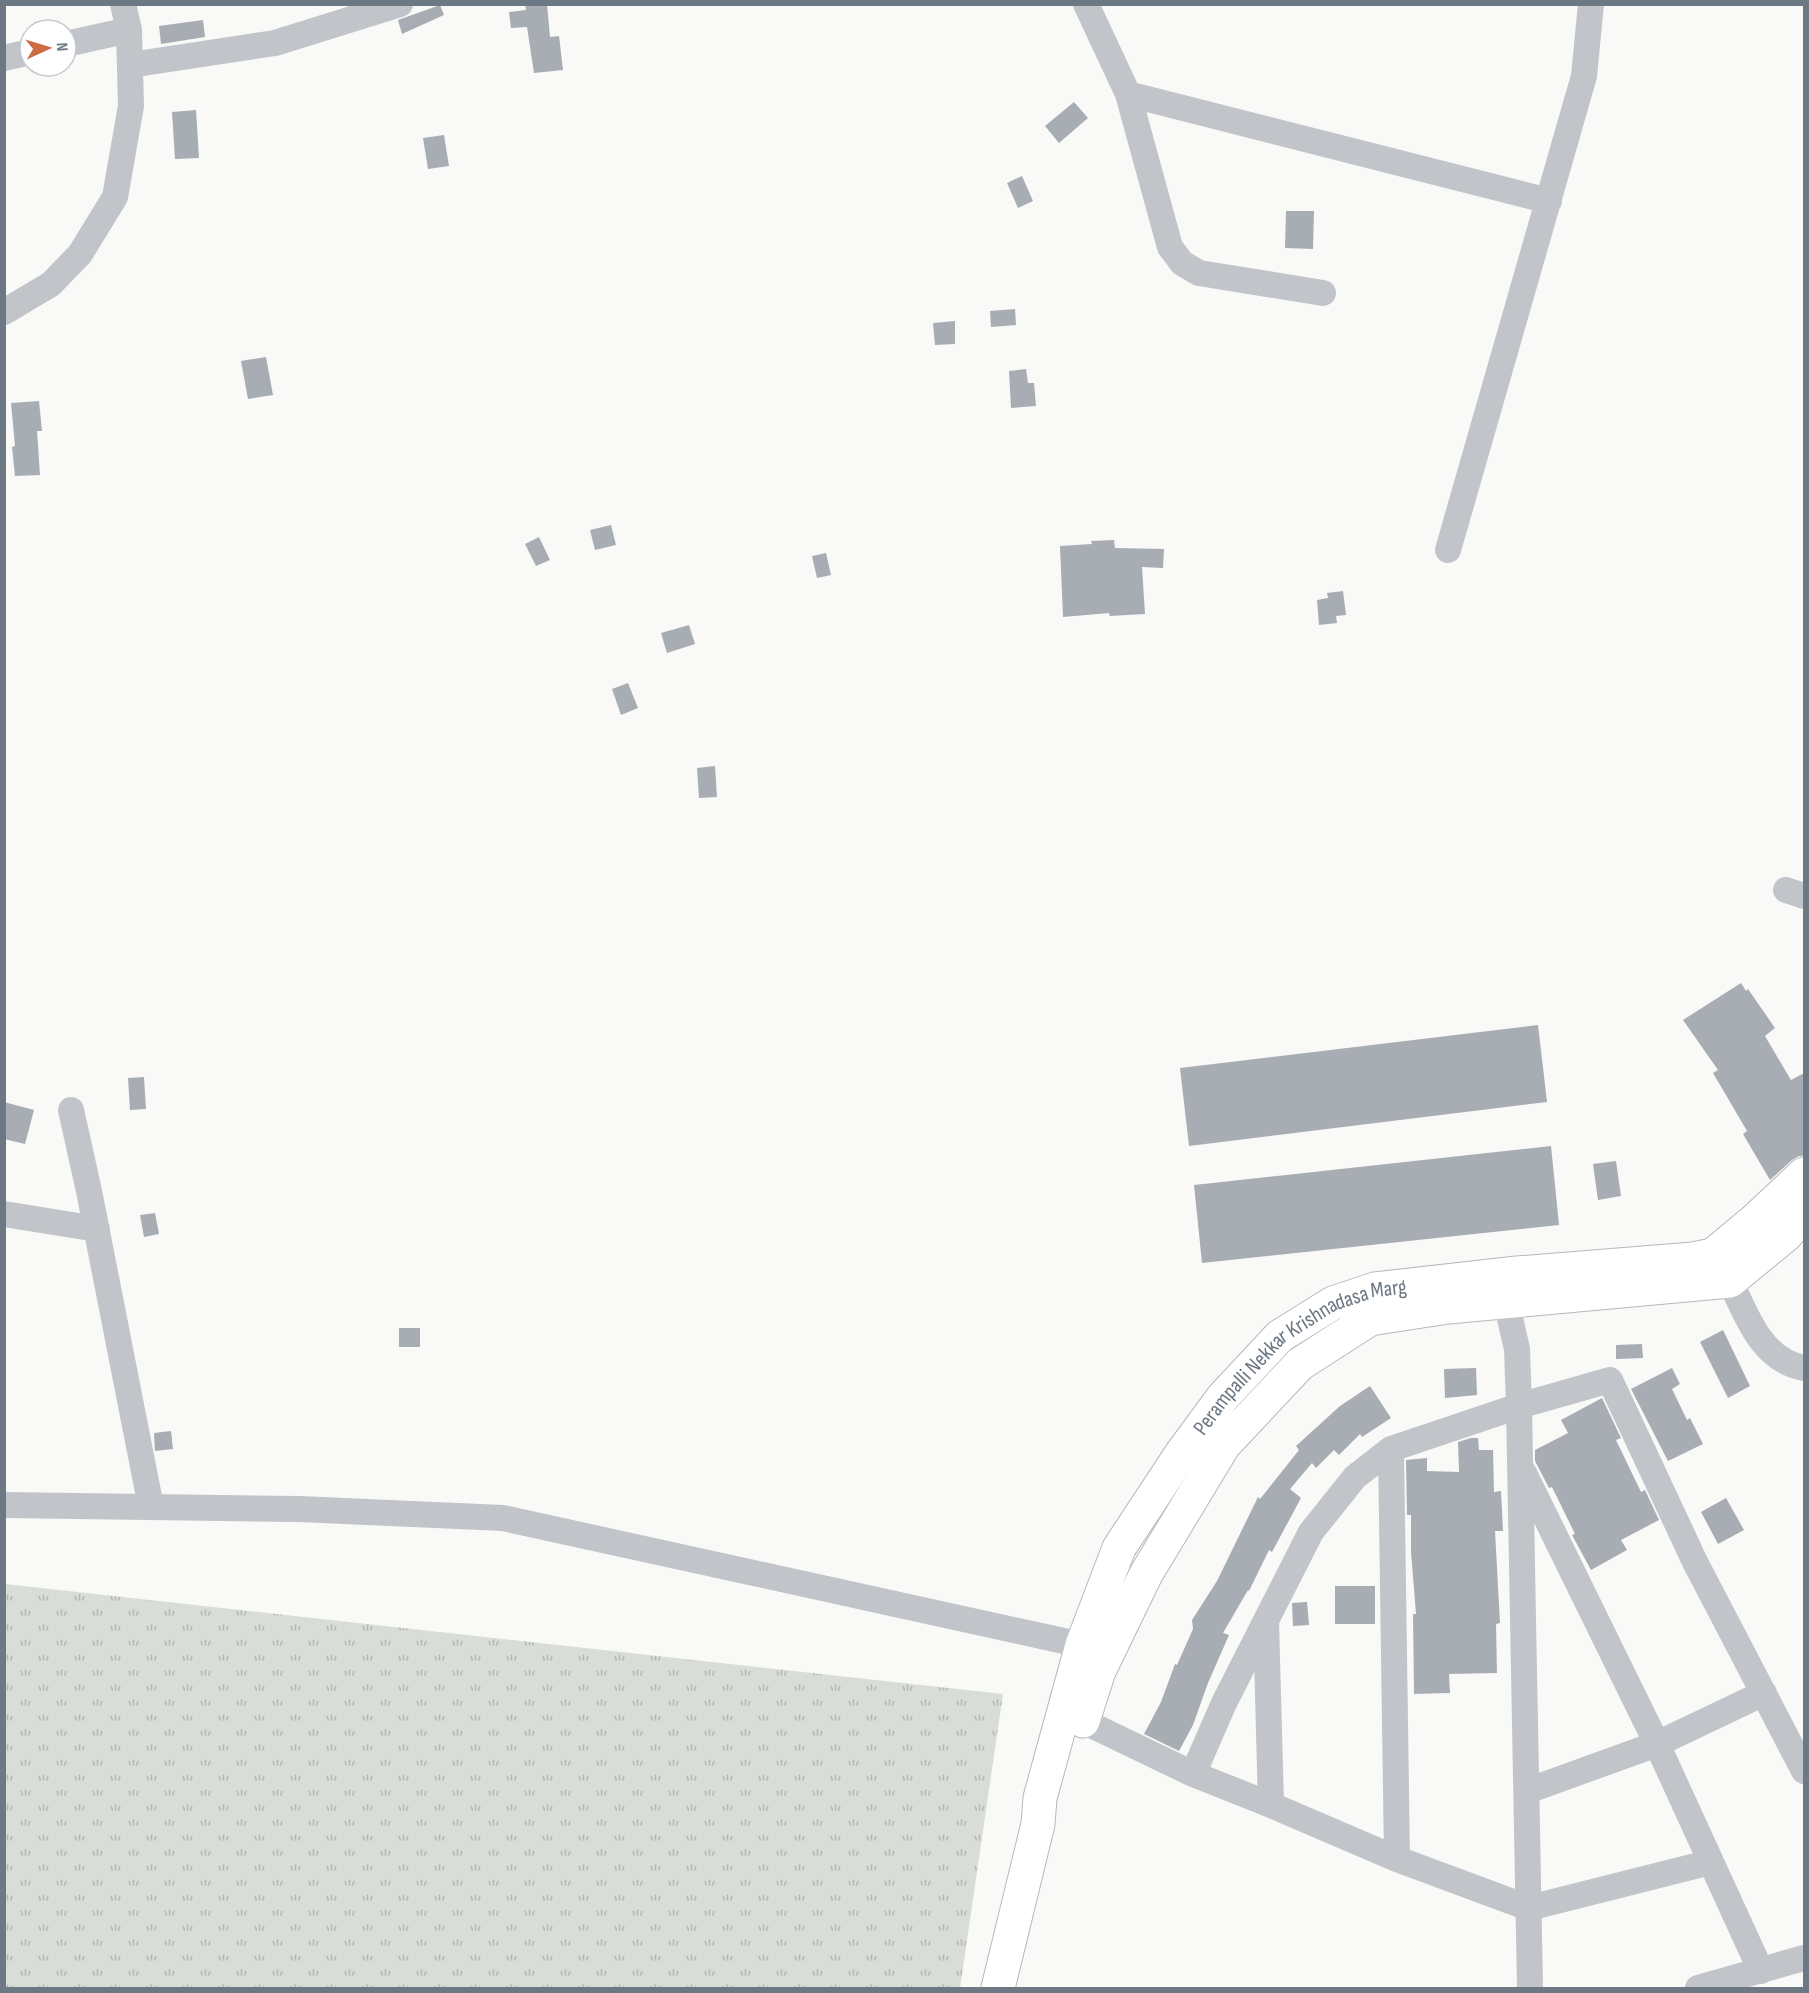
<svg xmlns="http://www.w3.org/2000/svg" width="1809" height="1993" font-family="'Sofia Sans Condensed',sans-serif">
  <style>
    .grass { fill: url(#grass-tufts) }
    .building { fill: #a7adb3 }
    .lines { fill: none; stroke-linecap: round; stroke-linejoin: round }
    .major-casing { stroke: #b5b8bc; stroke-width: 35 }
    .minor { stroke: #c1c4c8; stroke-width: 26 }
    .major { stroke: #fff; stroke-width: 33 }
    .labels { text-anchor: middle; stroke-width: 6; stroke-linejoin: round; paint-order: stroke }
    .street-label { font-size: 22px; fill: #6c7884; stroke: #fff }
  </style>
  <defs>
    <pattern id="grass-tufts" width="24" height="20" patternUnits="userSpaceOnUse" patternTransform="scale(1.5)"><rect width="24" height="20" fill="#d9ddd7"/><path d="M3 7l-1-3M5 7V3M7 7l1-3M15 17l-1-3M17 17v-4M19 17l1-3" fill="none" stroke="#b4b8b4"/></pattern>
  </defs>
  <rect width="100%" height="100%" fill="#f9f9f7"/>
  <path class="grass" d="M5 1584 1003 1694 960 1988H5Z"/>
  <path class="building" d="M525 4H547L550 37 559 36 563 70 534 73 527 27 511 28 509 12 526 10Z
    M440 5 444 15 402 34 398 20Z
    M203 20 205 37 161 44 159 26Z
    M1074 102 1088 118 1059 143 1045 126Z
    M196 110 199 158 175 159 172 112Z
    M444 135 449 166 428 169 423 138Z
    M1022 176 1033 201 1018 208 1007 183Z
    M1286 211H1314L1313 249 1285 248Z
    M1015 309 1016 325 991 327 990 311Z
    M955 321V344L935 345 933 323Z
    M266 357 273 395 248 399 241 361Z
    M1026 369 1028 383H1034L1036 406 1011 408 1009 371Z
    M39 401 42 431H37L40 475 15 476 12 447 15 446 11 403Z
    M611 525 616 545 595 550 590 530Z
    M539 537 550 560 536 566 525 544Z
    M1114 540 1115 548 1164 549 1163 568 1142 567 1145 614 1110 616 1109 613 1063 617 1060 546 1092 544 1091 541Z
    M826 553 831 575 817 578 812 556Z
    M1343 591 1346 615 1336 616 1337 623 1319 625 1317 600 1328 598 1327 593Z
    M689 625 695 644 667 653 661 633Z
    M628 683 638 708 621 715 612 689Z
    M715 766 717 797 699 798 697 768Z
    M1741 983 1746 991 1748 989 1775 1028 1765 1036 1791 1080 1804 1073V1156H1799L1792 1160 1770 1180 1743 1134 1747 1131 1713 1073 1718 1070 1683 1020Z
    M1538 1025 1547 1102 1189 1146 1180 1068Z
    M144 1077 146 1109 130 1110 128 1078Z
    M4 1102 34 1110 25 1144 4 1139Z
    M1551 1146 1559 1225 1202 1263 1194 1185Z
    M1616 1161 1621 1196 1598 1200 1593 1164Z
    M155 1213 159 1234 144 1237 140 1215Z
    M399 1328H420V1347H399Z
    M1723 1330 1750 1386 1728 1398 1700 1342Z
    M1642 1344 1643 1358 1616 1359V1345Z
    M1476 1368 1477 1395 1445 1398 1444 1369Z
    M1672 1368 1680 1384 1672 1389 1687 1420 1690 1418 1703 1444 1668 1461 1631 1389Z
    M1370 1386 1391 1418 1362 1437 1360 1434 1339 1455 1334 1450 1316 1468 1312 1463 1290 1489 1301 1498 1272 1552 1269 1550 1249 1591 1248 1590 1223 1633 1229 1635 1208 1683 1193 1725 1179 1751 1144 1734 1161 1702 1175 1664 1177 1665 1193 1629 1192 1620 1217 1581 1258 1497 1260 1499 1299 1450 1296 1446 1340 1406Z
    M1602 1398 1621 1438 1616 1440 1641 1492 1645 1490 1659 1520 1621 1540 1627 1550 1591 1570 1572 1535 1575 1534 1552 1487 1549 1488 1535 1461V1450L1568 1433 1561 1420Z
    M171 1431 173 1449 155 1451 154 1433Z
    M1471 1438H1478L1479 1450H1493L1494 1492 1501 1491 1503 1531H1495L1500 1623 1496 1624 1497 1673 1449 1674 1450 1693 1414 1694 1413 1614H1416L1411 1552V1515H1407L1406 1460 1427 1458V1471L1459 1472 1458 1442Z
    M1726 1498 1744 1530 1718 1544 1701 1512Z
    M1335 1586H1375V1624H1335Z
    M1307 1602 1309 1625 1293 1626 1292 1603Z"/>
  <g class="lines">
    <g class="major-casing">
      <g id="major">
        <path d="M1083 1721 1099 1671 1146 1574 1224 1445 1300 1364 1370 1319 1448 1307 1730 1281 1786 1235 1804 1214"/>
        <path id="s1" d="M998 1988 1038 1824 1040 1798 1082 1645 1119 1548 1181 1454 1223 1397 1280 1336 1333 1303 1375 1289 1517 1273 1693 1259 1713 1255 1755 1220 1804 1174"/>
      </g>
    </g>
    <path class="minor" d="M1086 4 1128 94 1170 247 1182 263 1199 273 1323 293
      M66 44 129 30
      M4 58 30 52
      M130 65 275 43 400 4
      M1128 94 1549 201
      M4 312 51 284 80 254 115 197 131 106 129 30 123 4
      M1448 550 1584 76 1591 4
      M1786 890 1804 896
      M71 1110 89 1191 151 1507
      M4 1214 97 1229
      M1730 1281C1747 1316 1761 1360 1804 1368
      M1506 1301 1517 1349 1519 1406 1530 1988
      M1391 1449 1397 1859 1529 1908 1711 1862
      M1524 1473 1657 1744 1527 1791
      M4 1505 299 1509 503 1518 1082 1645
      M1266 1621 1271 1805 1397 1859
      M1083 1721 1193 1774
      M1271 1805 1193 1774 1224 1703 1311 1532 1355 1477 1391 1449 1519 1406 1610 1380 1695 1562 1804 1771
      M1761 1971 1657 1744 1764 1693
      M1698 1988 1804 1958"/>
    <use href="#major" class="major"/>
  </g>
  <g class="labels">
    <g class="street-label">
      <text dy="8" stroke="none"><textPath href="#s1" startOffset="730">Perampalli Nekkar Krishnadasa Marg</textPath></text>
    </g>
  </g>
  <rect width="1809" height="1993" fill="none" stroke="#6c7884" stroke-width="12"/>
  <g transform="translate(48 48) rotate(86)"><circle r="28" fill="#ffffff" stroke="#c4c9ce" stroke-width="1.5"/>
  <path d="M0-4.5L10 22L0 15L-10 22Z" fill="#cd6b43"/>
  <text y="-9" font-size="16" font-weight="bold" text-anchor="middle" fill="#6c7884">N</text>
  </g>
</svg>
